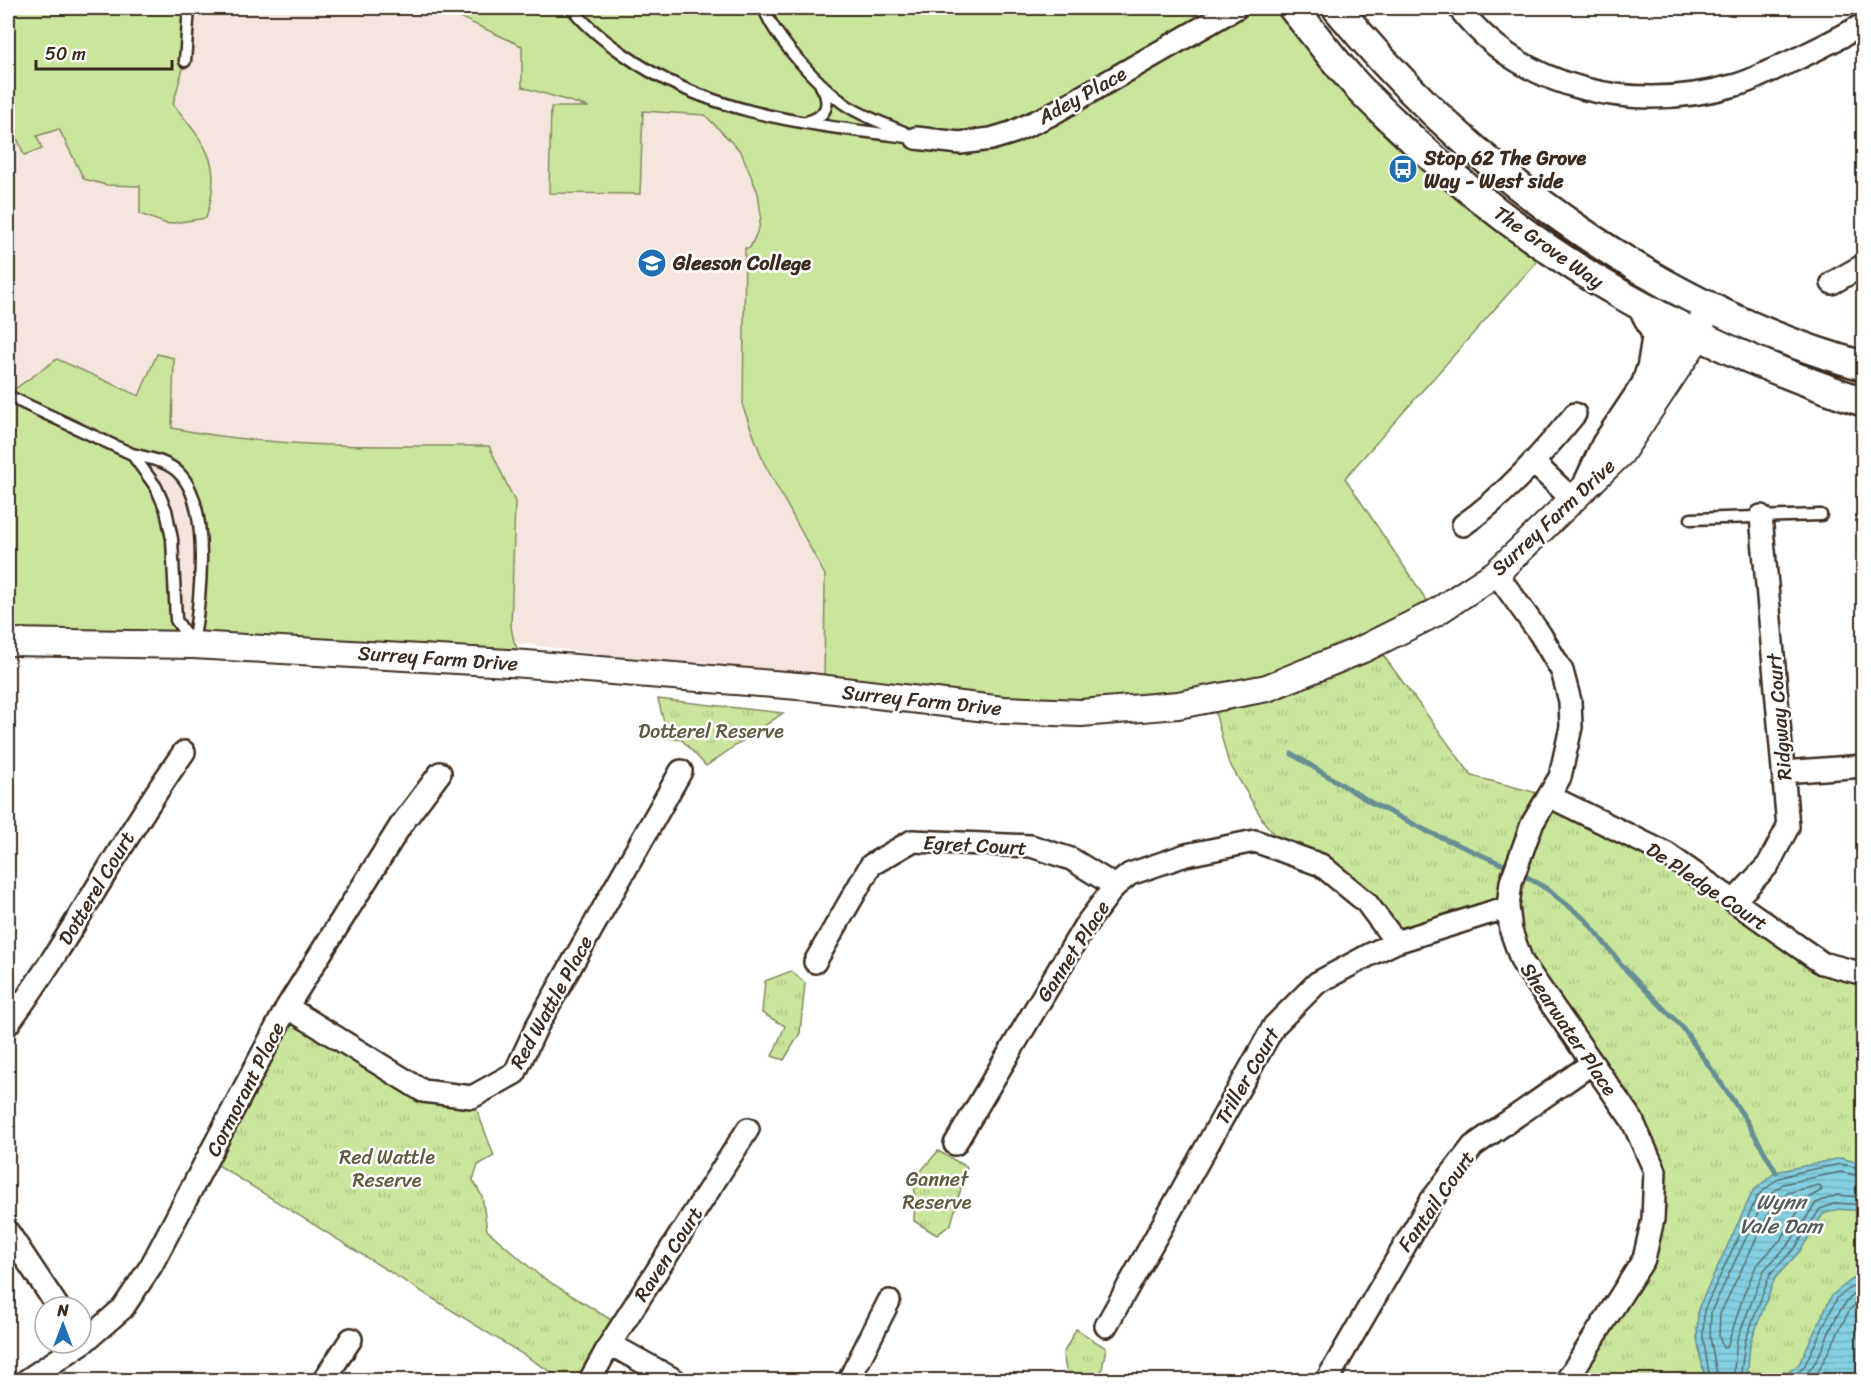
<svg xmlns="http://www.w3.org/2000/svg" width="1871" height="1388" font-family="Sriracha,sans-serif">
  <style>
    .built { fill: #f4e6dc }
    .grass { fill: #cae69d; stroke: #82885e; stroke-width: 1.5; fill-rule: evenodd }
    .park { fill: url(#park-tufts); stroke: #82885e; stroke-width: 1.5 }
    .water { fill: url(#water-rules); stroke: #668e94; stroke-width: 1.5 }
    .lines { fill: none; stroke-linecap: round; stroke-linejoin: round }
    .shore { stroke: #586c6c; stroke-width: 1.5 }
    .stream { stroke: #668e94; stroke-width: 5 }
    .service-casing { stroke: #3b2a1e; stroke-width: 15 }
    .minor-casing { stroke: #3b2a1e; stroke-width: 26 }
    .tertiary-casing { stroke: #3b2a1e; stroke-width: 30 }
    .secondary-casing { stroke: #3b2a1e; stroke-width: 33 }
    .service { stroke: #fff; stroke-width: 10 }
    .minor { stroke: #fff; stroke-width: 21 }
    .tertiary { stroke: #fff; stroke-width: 26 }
    .secondary { stroke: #fff; stroke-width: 28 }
    .labels { text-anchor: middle; stroke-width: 5; stroke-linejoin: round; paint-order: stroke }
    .street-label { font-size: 20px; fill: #3b2a1e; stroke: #fff }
    .poi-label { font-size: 20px; font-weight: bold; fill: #3b2a1e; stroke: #fff; text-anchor: start }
    .park-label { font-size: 20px; fill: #5f593e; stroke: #fff }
    .water-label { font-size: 21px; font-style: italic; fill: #515c59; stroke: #fff }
  </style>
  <defs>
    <pattern id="park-tufts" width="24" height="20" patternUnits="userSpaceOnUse" patternTransform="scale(1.5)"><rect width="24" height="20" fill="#cae69d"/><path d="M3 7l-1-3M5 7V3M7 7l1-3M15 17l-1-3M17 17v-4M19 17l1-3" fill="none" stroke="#aec587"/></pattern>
    <pattern id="water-rules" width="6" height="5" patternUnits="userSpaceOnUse" patternTransform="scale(1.5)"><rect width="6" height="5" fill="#83d0e2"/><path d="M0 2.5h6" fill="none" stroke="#72b3c1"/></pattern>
  </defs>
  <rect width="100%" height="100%" fill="#fff"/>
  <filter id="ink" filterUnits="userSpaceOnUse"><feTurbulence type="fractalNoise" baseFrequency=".0167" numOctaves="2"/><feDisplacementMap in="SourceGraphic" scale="12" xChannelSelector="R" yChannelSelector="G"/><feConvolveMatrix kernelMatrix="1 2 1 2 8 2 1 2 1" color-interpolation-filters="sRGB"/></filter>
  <g filter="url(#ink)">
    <path class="built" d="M8 8H1294L1322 43 1548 249 1345 478 1435 613 810 687 527 644 8 640Z"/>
    <path class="grass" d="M8 8H189L185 61 173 104C206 146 224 162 206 218L167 224 140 214V186L106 185 84 179 59 129 37 136 42 149 24 155 18 140 8 139Z
      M475 8H1294L1322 43 1548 249 1345 478 1435 613 1267 688 1081 713 824 689 825 575 764 463 743 407 745 248H750L759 228 761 215 758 193 741 152 705 115 643 111 640 194 549 193 551 107H589L522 87V46L459 17Z
      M157 354 174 358 172 428C276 449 383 446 489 446L515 502 511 627 514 642 526 664 8 641V394L57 359 139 396ZM133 454 178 471 198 524 192 644 176 620 166 510Z"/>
    <path class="park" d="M1380 651 1472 776 1549 796 1667 854 1770 928 1863 974V1380H1567L1644 1259 1655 1171 1522 962 1508 908 1396 942 1366 902 1291 855 1264 822 1228 761 1214 708Z
      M658 699 783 713 706 766 682 740 668 738Z
      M791 971 805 983 800 1033 784 1060 772 1056 785 1026 762 1013 765 981Z
      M287 1007 423 1090 472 1097 494 1156 478 1165 473 1180 482 1196 487 1230 540 1276 621 1326 590 1380H564L208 1159Z
      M938 1151 967 1167 951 1224 937 1235 914 1221 915 1178Z
      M1076 1329 1106 1348 1100 1380H1068L1063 1354Z"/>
    <path class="water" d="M1841 1158 1863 1164V1211L1838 1209 1823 1214 1800 1251 1775 1278 1750 1344 1747 1380H1705L1697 1338 1698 1309 1753 1191 1776 1172Z
      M1863 1271V1380H1779L1799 1364 1832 1295Z"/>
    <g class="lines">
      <path class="shore" d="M1819 1185 1822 1190 1805 1200 1782 1238 1756 1266 1744 1294 1727 1347 1723 1348 1719 1336 1720 1314 1772 1206 1787 1193Z
        M1710 1380 1703 1337 1704 1310 1758 1195 1779 1178 1799 1172 1841 1164 1864 1169
        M1718 1380 1710 1337 1711 1312 1764 1200 1783 1184 1801 1180 1841 1172 1864 1177
        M1733 1380 1737 1340 1764 1270 1789 1244 1816 1203 1837 1195 1864 1197
        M1740 1380 1745 1342 1770 1274 1795 1248 1820 1209 1837 1203 1864 1205
        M1789 1380 1804 1367 1837 1298 1864 1278
        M1800 1380C1830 1356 1825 1311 1864 1287
        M1814 1380 1850 1309 1864 1297"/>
      <path class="stream" d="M1292 754 1372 803 1429 832 1511 868
        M1519 872 1547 889 1586 920 1625 969 1683 1028 1745 1118 1776 1172"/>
      <g class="service-casing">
        <path id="service" d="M572 8C585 25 605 41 622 53 708 116 814 125 916 138
          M764 8C775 39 817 83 843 103 861 116 886 124 906 133
          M185 61 189 8
          M806 122C826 117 832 104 821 86
          M8 396 132 454
          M132 454C147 458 168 461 179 473 212 506 200 602 193 645L176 620 172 539 166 510 156 487Z
          M1691 519 1821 515"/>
      </g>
      <g class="minor-casing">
        <path id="minor" d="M1459 8C1525 93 1636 113 1736 85 1748 82 1759 76 1770 71 1802 57 1833 42 1864 24
          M916 138 960 143 991 139 1011 133 1050 115 1236 8
          M1832 283 1864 265
          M1534 463 1572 499
          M1463 525C1507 494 1541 455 1575 414
          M1496 573 1540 634 1562 671 1570 701 1571 727 1560 777 1532 824 1511 882 1508 907 1511 931 1522 962 1632 1120 1655 1171 1653 1219 1644 1259 1567 1380
          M1783 772 1864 766
          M1549 796 1667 854 1822 963 1864 974
          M1735 900 1768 865 1788 827 1761 516
          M815 962 871 865 912 841 1031 846 1071 859 1115 886
          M287 1007 423 1091 472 1097 515 1073 537 1026 681 771
          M8 1024C72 937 121 840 184 752
          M955 1144 1084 927 1115 886 1130 874 1186 855 1255 841 1321 865 1366 902 1396 942
          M8 1232 58 1307
          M1106 1326 1274 1026 1317 983 1369 955 1396 942 1508 907
          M610 1344 675 1380
          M27 1380 84 1342 123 1308 151 1266 287 1007 401 825 440 773
          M324 1380 351 1339
          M590 1380 610 1344 748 1129
          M849 1380 889 1301
          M1327 1380 1430 1202 1473 1146 1591 1064"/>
      </g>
      <g class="tertiary-casing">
        <path id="tertiary" d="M1651 377 1681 328
          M8 642 193 645 526 664 810 687 1003 710 1081 713 1178 705 1267 688 1363 649 1435 613 1496 573 1621 453 1698 337 1707 304"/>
      </g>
      <g class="secondary-casing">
        <path id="secondary" d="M1293 8C1312 31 1330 56 1350 78 1370 101 1393 121 1415 142 1546 265 1694 345 1864 402
          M1337 8C1469 169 1660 310 1864 366
          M1589 482 1606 445 1646 385 1652 366 1657 335 1644 309"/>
      </g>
      <use href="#service" class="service"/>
      <use href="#minor" class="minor"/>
      <use href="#tertiary" class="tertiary"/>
      <use href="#secondary" class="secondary"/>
    </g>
  </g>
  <defs>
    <g id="bus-disc" transform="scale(1.5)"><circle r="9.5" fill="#1f6fb2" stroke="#fff"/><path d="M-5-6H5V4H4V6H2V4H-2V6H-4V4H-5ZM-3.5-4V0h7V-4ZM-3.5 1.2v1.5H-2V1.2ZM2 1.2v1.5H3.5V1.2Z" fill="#fff"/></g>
    <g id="school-disc" transform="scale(1.5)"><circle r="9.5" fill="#1f6fb2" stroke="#fff"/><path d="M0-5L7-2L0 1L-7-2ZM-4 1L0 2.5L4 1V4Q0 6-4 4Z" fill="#fff"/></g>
  </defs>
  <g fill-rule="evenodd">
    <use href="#bus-disc" x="1403" y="169"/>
    <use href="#school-disc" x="652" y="263"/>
  </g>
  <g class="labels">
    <g class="street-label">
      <text transform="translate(1082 95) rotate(-29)" y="7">Adey Place</text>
      <text transform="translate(1549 247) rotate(35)" y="7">The Grove Way</text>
      <text transform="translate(1553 517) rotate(-43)" y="7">Surrey Farm Drive</text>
      <text transform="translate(438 658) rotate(4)" y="7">Surrey Farm Drive</text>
      <text transform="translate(922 700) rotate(6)" y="7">Surrey Farm Drive</text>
      <text transform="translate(1779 717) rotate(-95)" y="7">Ridgway Court</text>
      <text transform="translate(975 845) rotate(3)" y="7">Egret Court</text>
      <text transform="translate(1707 886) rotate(34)" y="7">De Pledge Court</text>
      <text transform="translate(96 888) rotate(-59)" y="7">Dotterel Court</text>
      <text transform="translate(1073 951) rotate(-57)" y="7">Gannet Place</text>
      <text transform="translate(551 1002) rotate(-61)" y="7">Red Wattle Place</text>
      <text transform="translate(1569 1029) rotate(56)" y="7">Shearwater Place</text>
      <text transform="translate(1247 1076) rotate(-60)" y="7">Triller Court</text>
      <text transform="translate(245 1089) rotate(-63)" y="7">Cormorant Place</text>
      <text transform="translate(1436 1201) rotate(-55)" y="7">Fantail Court</text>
      <text transform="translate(668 1254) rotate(-57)" y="7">Raven Court</text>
    </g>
    <g class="poi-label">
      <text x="1424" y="165">Stop 62 The Grove<tspan x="1424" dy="23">Way - West side</tspan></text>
      <text x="673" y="270">Gleeson College</text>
    </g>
    <g class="park-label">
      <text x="711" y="738">Dotterel Reserve</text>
      <text x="387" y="1164">Red Wattle<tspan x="387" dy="23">Reserve</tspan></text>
      <text x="937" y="1186">Gannet<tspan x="937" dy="23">Reserve</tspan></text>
    </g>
    <g class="water-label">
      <text x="1781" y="1209">Wynn<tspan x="1781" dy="24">Vale Dam</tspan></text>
    </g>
  </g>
  <rect width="1871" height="1388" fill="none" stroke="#fff" stroke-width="30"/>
  <rect x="15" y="15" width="1841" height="1358" fill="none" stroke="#3b2a1e" stroke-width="2" filter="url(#ink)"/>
  <g transform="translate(63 1325)"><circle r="28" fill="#ffffff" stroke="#b1aaa5" stroke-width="1.5"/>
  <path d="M0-4.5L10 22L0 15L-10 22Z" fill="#1f6fb2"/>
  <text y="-9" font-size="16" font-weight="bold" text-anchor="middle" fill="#3b2a1e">N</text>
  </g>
  <path d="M36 60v9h136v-9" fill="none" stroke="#3b2a1e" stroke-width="3"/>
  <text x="45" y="60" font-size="18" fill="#3b2a1e" stroke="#ffffff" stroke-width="4.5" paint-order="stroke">50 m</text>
</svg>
